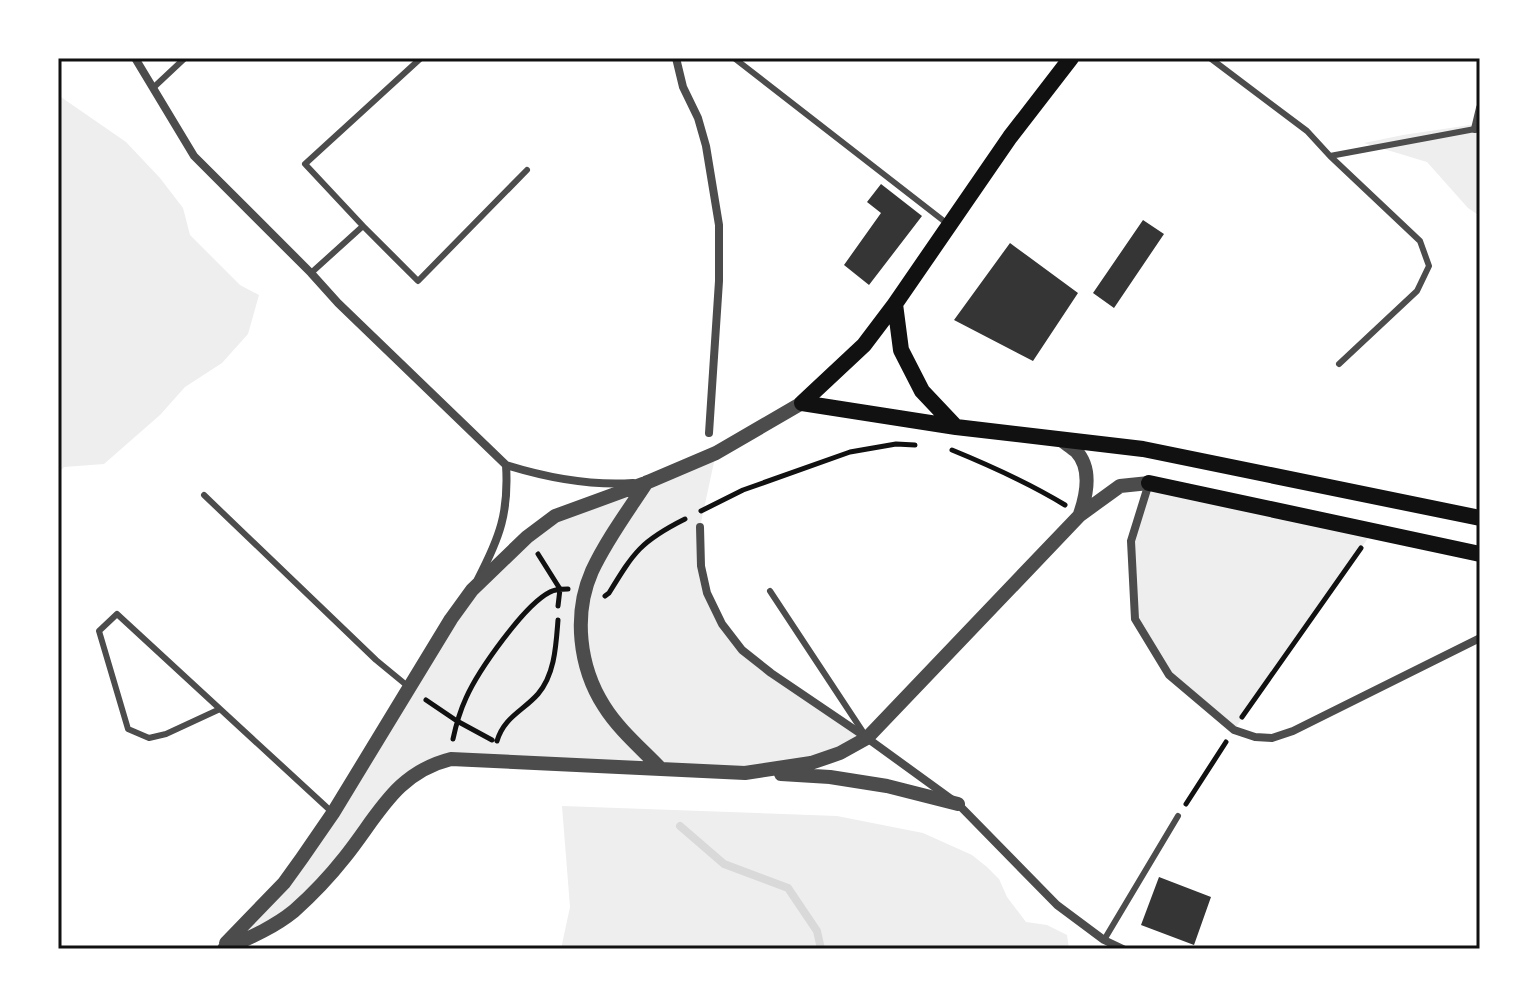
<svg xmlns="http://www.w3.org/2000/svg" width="1538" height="1007" font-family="Georgia,serif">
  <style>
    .green { fill: #eee }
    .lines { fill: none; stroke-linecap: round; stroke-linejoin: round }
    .stream { stroke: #d9d9d9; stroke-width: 8 }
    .building { fill: #353535 }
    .path { stroke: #111; stroke-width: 5 }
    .service { stroke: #4c4c4c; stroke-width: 6 }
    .minor { stroke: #4c4c4c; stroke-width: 8 }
    .tertiary { stroke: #4c4c4c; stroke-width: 14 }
    .secondary { stroke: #111; stroke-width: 16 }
    .neatline { fill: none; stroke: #111; stroke-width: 3 }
  </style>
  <rect width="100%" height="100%" fill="#fff"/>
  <path class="green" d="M58 95 126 142 160 178 183 208 190 235 240 285 259 295 248 334 222 363 185 387 160 415 104 464 64 467 58 474Z
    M1477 124 1480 125V216L1468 208 1427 162 1364 143 1403 135Z
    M716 453 700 527 707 593 742 650 867 738 840 753 745 773 451 759 412 775 294 911 224 949 284 883 451 620 555 516Z
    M1149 483 1373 531 1234 730 1169 675 1135 619 1131 541Z
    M562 806 837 816 923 833 972 855 987 867 999 879 1007 897 1026 922 1047 925 1067 935 1069 949H561L570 907Z"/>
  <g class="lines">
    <path class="stream" d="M680 826 724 864 788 888 817 931 821 949"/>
  </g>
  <path class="building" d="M881 184 922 216 869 285 844 265 881 213 867 202Z
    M1143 220 1164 234 1114 308 1093 293Z
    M1010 243 1078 293 1033 361 954 320Z
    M1159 877 1211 897 1194 945 1141 925Z"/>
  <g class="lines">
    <path class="path" d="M952 450C991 466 1029 483 1065 505
      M701 511 743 490 850 452 896 444 915 445
      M538 554 560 589 558 606
      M605 596 609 593C634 552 641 541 685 519
      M426 700 457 721 492 740
      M1242 717 1361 548
      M453 739C456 725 460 711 466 698 478 671 524 605 550 592 555 589 561 589 568 589
      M497 741C504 717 523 711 538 694 555 674 556 645 558 620
      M1186 804 1226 742"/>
    <path class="service" d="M734 58 949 225
      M1210 58 1307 131 1330 156 1475 129
      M153 88 185 58
      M1330 156 1420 241 1429 266 1417 291 1339 364
      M363 226 418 281 527 170
      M311 273 363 226 305 164 421 58
      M204 495 376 660 410 688
      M770 591 865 735
      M220 709 166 734 149 738 128 729 99 631 117 614 333 813
      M1104 940 1178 816"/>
    <path class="minor" d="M135 58 194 156 311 273 338 303 506 465C548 478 589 486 633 483
      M676 58 683 87 698 118 706 146 719 225V281L709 433
      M1480 108 1475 129 1480 128
      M1149 483 1131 541 1135 619 1169 675 1234 730 1255 737 1272 738 1293 731 1480 638
      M700 527 701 566 707 593 722 624 742 650 771 673 867 738 958 804 1057 905 1104 940 1123 949
      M478 579C500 537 509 512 506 465"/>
    <path class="tertiary" d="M1060 439C1065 443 1071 447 1076 451 1092 468 1087 494 1080 514
      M647 482C628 511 607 539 592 571 573 614 579 667 604 706 619 730 642 749 661 769
      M781 774 830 777 887 786 958 804
      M226 943 284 883 302 858 333 813 451 619 472 590 527 537 555 516 648 482 716 453 802 403
      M224 949C249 938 273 928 294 911 312 895 330 876 345 857 378 816 395 773 451 759L745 773 811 763 840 753 867 738 1080 515 1120 486 1149 483"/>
    <path class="secondary" d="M895 304 901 350 922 391 956 427
      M802 403 956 427 1143 449 1480 518
      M802 403 864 345 895 304 1010 137 1071 58
      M1149 483 1480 554"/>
  </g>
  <rect width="1538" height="1007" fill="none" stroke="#ffffff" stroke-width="120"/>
  <rect x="60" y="60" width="1418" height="887" class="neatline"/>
</svg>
